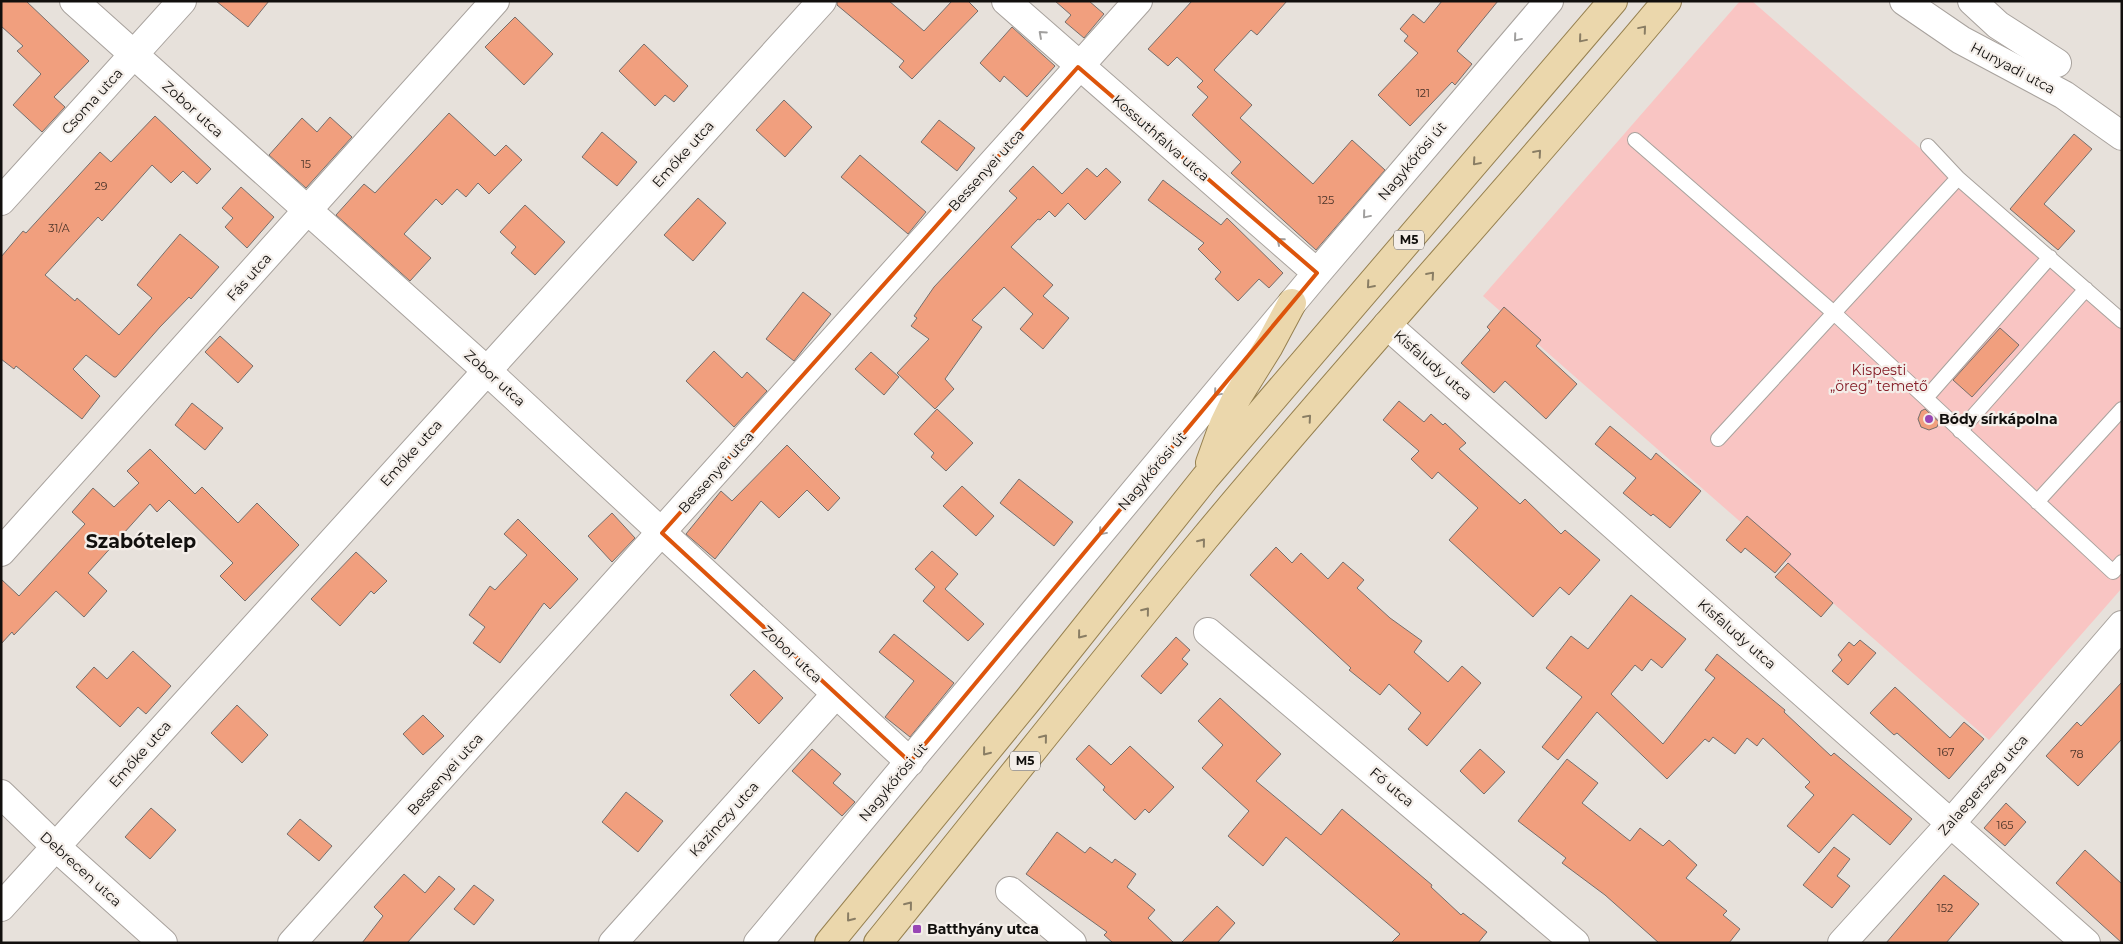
<svg xmlns="http://www.w3.org/2000/svg" width="2123" height="944" font-family="Montserrat,sans-serif">
  <style>
    .green { fill: #f9c5c3 }
    .building { fill: #f19f7e; stroke: #766f6c }
    .lines { fill: none; stroke-linecap: round; stroke-linejoin: round }
    .service-casing { stroke: #a8a29d; stroke-width: 16 }
    .minor-casing { stroke: #a8a29d; stroke-width: 30 }
    .tertiary-casing { stroke: #a8a29d; stroke-width: 30 }
    .primary-casing { stroke: #968050; stroke-width: 30 }
    .service { stroke: #fff; stroke-width: 14 }
    .minor { stroke: #fff; stroke-width: 28 }
    .tertiary { stroke: #fff; stroke-width: 28 }
    .primary { stroke: #ebd7ac; stroke-width: 28 }
    .oneway { stroke: #897d64 }
    .oneway2 { stroke: #a09f9e }
    .marked { fill: none; stroke: #dd550c; stroke-width: 4; stroke-linejoin: round }
    .poi-dot { fill: #9846b5; stroke: #f4eee9; stroke-width: 2 }
    .labels { text-anchor: middle; stroke-width: 4.5; stroke-linejoin: round; paint-order: stroke }
    .number-label { font-size: 11px; fill: #493329 }
    .shield { fill: #f4eee9; stroke: #55524f; stroke-width: 1 }
    .shield-label { font-size: 12px; font-weight: bold; fill: #110f0d }
    .street-label { font-size: 14px; fill: #110f0d; stroke: #f4eee9 }
    .park-label { font-size: 14px; fill: #851d27; stroke: #f4eee9 }
    .poi-label { font-size: 14px; font-weight: bold; fill: #110f0d; stroke: #f4eee9; text-anchor: start }
    .district-label { font-size: 19px; font-weight: bold; fill: #110f0d; stroke: #f4eee9 }
  </style>
  <rect width="100%" height="100%" fill="#e7e1db"/>
  <path class="green" d="M1740 1H1752L2122 325V588L1989 740 1483 296Z"/>
  <path class="building" d="M1 1H26L89 61 54 97 65 107 42 132 13 105 41 74 17 51 23 46 1 26Z
    M216 1H269L248 27Z
    M837 1H889L924 31 952 1H968L978 11 912 79 899 67 904 61 837 5Z
    M1055 1H1089L1104 14 1084 38 1065 22 1071 15Z
    M1192 1H1287L1257 35 1251 30 1214 70 1252 105 1240 118 1313 184 1352 140 1385 170 1316 250 1231 173 1241 162 1192 115 1208 97 1197 87 1203 81 1177 57 1168 66 1148 49Z
    M1442 1H1498L1457 51 1472 64 1455 85 1452 82 1410 126 1378 95 1418 53 1404 41 1408 36 1400 29 1413 14 1424 23Z
    M515 17 553 54 524 85 485 47Z
    M1012 27 1055 66 1027 97 1004 76 1000 82 980 63Z
    M644 44 688 86 674 102 665 95 655 106 619 71Z
    M784 100 812 127 785 157 756 130Z
    M449 113 495 156 506 145 522 160 489 194 478 183 466 197 457 189 442 205 436 199 404 234 431 258 410 281 336 215 364 184 375 193Z
    M155 116 211 169 197 184 183 171 171 183 152 165 102 221 98 217 45 275 75 301 77 298 119 335 152 298 137 285 180 234 219 267 191 299 189 297 160 327 116 377H114L86 355 73 369 100 396 82 419 16 366 14 369 1 359V257L23 231 26 233 100 152 111 162Z
    M330 117 352 137 306 188 269 155 302 118 317 132Z
    M939 120 975 148 957 171 921 142Z
    M602 132 637 162 617 186 582 157Z
    M2074 134 2092 149 2044 204 2075 231 2058 250 2010 209Z
    M860 155 926 212 908 234 841 177Z
    M1033 166 1062 194 1087 168 1097 177 1106 168 1121 182 1085 220 1068 203 1055 217 1049 211 1040 220 1038 219 1011 247 1053 285 1043 296 1069 318 1043 349 1020 329 1033 314 1004 287 972 320 982 327 945 379 954 389 935 409 897 373 929 339 911 326 917 318 914 316 934 287 1017 198 1009 191Z
    M1163 180 1221 225 1227 218 1283 273 1269 288 1259 279 1238 301 1215 279 1221 272 1198 249 1204 243 1148 200Z
    M241 187 274 217 247 248 225 227 233 218 222 208Z
    M698 198 726 223 693 261 664 235Z
    M525 205 565 242 535 275 511 253 516 247 500 232Z
    M803 292 831 314 794 361 766 339Z
    M1504 307 1541 340 1536 346 1577 384 1546 419 1505 381 1494 393 1461 363 1490 330 1487 327Z
    M2000 328 2019 345 1972 397 1953 380Z
    M220 336 253 366 238 383 205 352Z
    M714 351 742 378 747 372 767 391 734 427 686 381Z
    M871 352 899 377 884 395 855 369Z
    M1399 401 1424 422 1431 414 1443 425 1445 423 1466 443 1459 449 1520 504 1525 499 1561 534 1565 530 1600 560 1569 595 1560 587 1533 617 1449 540 1478 508 1438 472 1432 479 1411 459 1419 451 1383 420Z
    M192 403 223 428 205 450 175 425Z
    M937 409 973 443 946 471 931 457 934 453 914 434Z
    M1925 409 1939 422 1937 427 1929 430 1921 427 1918 419 1921 411Z
    M1610 426 1651 460 1656 453 1701 491 1670 528 1653 514 1651 516 1623 493 1636 478 1595 444Z
    M787 445 840 498 828 511 807 490 779 518 761 501 715 559 686 534 721 491 732 501Z
    M150 449 195 494 202 487 238 523 257 503 299 545 245 601 220 576 233 563 169 500 157 512 150 504 88 573 107 591 84 617 56 591 14 635 12 632 1 644V579L19 596 85 524 72 512 93 488 114 507 139 483 127 471Z
    M1019 479 1073 522 1054 546 1000 503Z
    M962 486 994 516 976 536 943 506Z
    M612 513 635 538 612 562 588 536Z
    M1747 516 1791 554 1775 573 1745 548 1741 553 1726 540Z
    M518 519 578 579 550 609 544 603 500 663 473 643 485 627 469 615 490 586 495 590 527 555 504 534Z
    M1276 547 1292 563 1301 553 1328 579 1343 562 1364 580 1357 588 1390 618 1422 641 1414 652 1448 682 1462 666 1481 683 1427 746 1408 729 1421 713 1389 684 1380 695 1349 670 1351 668 1250 575Z
    M932 551 958 574 945 589 984 624 968 641 923 601 935 587 915 569Z
    M356 552 387 581 374 594 371 591 340 626 311 599Z
    M1788 563 1833 603 1821 617 1775 577Z
    M1631 595 1686 639 1662 668 1651 659 1642 671 1635 665 1611 694 1663 744 1715 678 1705 670 1717 654 1785 710 1784 712 1831 756 1834 753 1912 819 1890 845 1853 814 1819 853 1787 826 1814 795 1805 787 1810 782 1763 738 1757 746 1747 738 1735 754 1713 737 1709 742 1705 739 1667 779 1597 712 1558 760 1542 747 1582 697 1546 668 1571 636 1588 649Z
    M894 634 954 683 910 737 885 717 914 681 879 652Z
    M1176 637 1190 650 1182 659 1188 664 1161 694 1141 676Z
    M1860 640 1876 653 1848 685 1832 671 1842 660 1838 655 1849 642 1854 646Z
    M133 651 171 686 146 714 138 707 120 727 76 687 94 667 107 679Z
    M754 670 783 698 759 724 730 695Z
    M2122 682V739L2078 786 2046 756 2077 722 2081 726Z
    M1895 687 1950 738 1964 722 1984 739 1949 779 1897 733 1894 735 1870 713Z
    M1220 698 1281 754 1256 781 1321 835 1342 809 1432 885 1431 887 1461 915 1463 913 1487 932 1478 943H1391L1400 934 1286 837 1263 866 1228 836 1249 811 1202 768 1223 745 1198 721Z
    M237 705 268 735 242 763 211 733Z
    M423 715 444 736 423 755 403 734Z
    M1089 745 1111 765 1130 746 1174 787 1149 813 1145 809 1135 820 1103 790 1105 787 1076 759Z
    M812 749 841 774 833 783 855 802 842 816 792 771Z
    M1480 749 1505 772 1484 794 1460 771Z
    M1567 759 1598 783 1582 803 1630 841 1640 828 1663 846 1669 840 1697 865 1686 878 1727 911 1723 915 1740 929 1729 943H1659L1605 895 1562 863 1566 858 1518 821Z
    M626 792 663 821 638 852 602 822Z
    M2006 803 2026 822 2005 846 1984 828Z
    M151 808 176 830 150 859 125 837Z
    M300 819 332 846 319 861 287 834Z
    M1057 832 1085 853 1090 847 1112 863 1115 859 1136 874 1127 887 1155 910 1148 918 1174 943H1113L1104 935 1107 932 1026 874Z
    M1834 847 1850 859 1837 876 1850 886 1832 908 1803 885Z
    M2085 850 2122 884V943L2056 883Z
    M404 874 425 893 439 876 455 889 407 943H362L383 916 374 907Z
    M1944 875 1979 904 1946 943H1886Z
    M474 885 494 900 474 925 454 909Z
    M1217 906 1235 923 1217 943H1181Z"/>
  <g class="lines">
    <g class="service-casing">
      <path id="service" d="M1635 140 1834 313 2113 572 2122 562
        M1928 146 1958 178 2122 321
        M1926 398 2050 257
        M1960 431 2086 289
        M1718 439 1958 178
        M2037 502 2122 409"/>
    </g>
    <g class="minor-casing">
      <path id="minor" d="M74 1 486 370 910 762
        M1006 1 1317 273
        M1972 1 1998 25 2057 63
        M1 201 182 1
        M1387 325 2086 943
        M1 552 495 1
        M1208 632 1575 943
        M1 794 56 847 163 943
        M1010 891 1072 943
        M1 907 822 1
        M292 943 1138 1
        M613 943 836 694
        M758 943 1317 273 1549 1
        M1842 943 1951 823 2122 625"/>
    </g>
    <g class="tertiary-casing">
      <path id="tertiary" d="M1904 1 1961 40 2064 95 2122 136"/>
    </g>
    <g class="primary-casing">
      <path id="primary" d="M1210 463 1224 424 1236 399 1269 346 1292 303
        M829 943 1028 700 1205 478 1613 1
        M878 943C987 808 1094 672 1204 539 1355 357 1515 183 1667 1"/>
    </g>
    <use href="#service" class="service"/>
    <use href="#minor" class="minor"/>
    <use href="#tertiary" class="tertiary"/>
    <use href="#primary" class="primary"/>
  </g>
  <defs><path id="oneway-chevron" d="M-2-3.5L2.5 0L-2 3.5" fill="none" stroke-width="1.6" stroke-linecap="round" stroke-linejoin="round" transform="scale(1.25)"/></defs>
  <g class="oneway">
    <use href="#oneway-chevron" transform="translate(1643 29) rotate(-50)"/>
    <use href="#oneway-chevron" transform="translate(1582 39) rotate(130)"/>
    <use href="#oneway-chevron" transform="translate(1538 153) rotate(-49)"/>
    <use href="#oneway-chevron" transform="translate(1476 162) rotate(131)"/>
    <use href="#oneway-chevron" transform="translate(1431 275) rotate(-49)"/>
    <use href="#oneway-chevron" transform="translate(1370 285) rotate(131)"/>
    <use href="#oneway-chevron" transform="translate(1308 418) rotate(-49)"/>
    <use href="#oneway-chevron" transform="translate(1202 542) rotate(-51)"/>
    <use href="#oneway-chevron" transform="translate(1146 611) rotate(-51)"/>
    <use href="#oneway-chevron" transform="translate(1081 635) rotate(129)"/>
    <use href="#oneway-chevron" transform="translate(1044 738) rotate(-51)"/>
    <use href="#oneway-chevron" transform="translate(986 752) rotate(129)"/>
    <use href="#oneway-chevron" transform="translate(909 905) rotate(-51)"/>
    <use href="#oneway-chevron" transform="translate(850 918) rotate(129)"/>
  </g>
  <g class="oneway2">
    <use href="#oneway-chevron" transform="translate(1042 34) rotate(-138)"/>
    <use href="#oneway-chevron" transform="translate(1517 38) rotate(130)"/>
    <use href="#oneway-chevron" transform="translate(1366 215) rotate(130)"/>
    <use href="#oneway-chevron" transform="translate(1280 241) rotate(-139)"/>
    <use href="#oneway-chevron" transform="translate(1217 393) rotate(130)"/>
    <use href="#oneway-chevron" transform="translate(1102 532) rotate(130)"/>
  </g>
  <path class="marked" d="M1078 67 1317 273 910 762 662 533Z"/>
  <g class="poi-dot">
    <circle cx="1929" cy="419" r="5"/>
    <rect x="912" y="924" width="10" height="10" rx="2.5"/>
  </g>
  <g class="labels">
    <g class="number-label">
      <text x="1423" y="97">121</text>
      <text x="306" y="168">15</text>
      <text x="101" y="190">29</text>
      <text x="1326" y="204">125</text>
      <text x="59" y="232">31/A</text>
      <text x="1946" y="756">167</text>
      <text x="2077" y="758">78</text>
      <text x="2005" y="829">165</text>
      <text x="1945" y="912">152</text>
    </g>
    <g class="shield">
      <rect x="1394" y="230.5" width="30" height="19" rx="4"/>
      <rect x="1010" y="751.5" width="30" height="19" rx="4"/>
    </g>
    <g class="shield-label">
      <text x="1409" y="244">M5</text>
      <text x="1025" y="765">M5</text>
    </g>
    <g class="street-label">
      <text transform="translate(2013 68) rotate(28)" y="5">Hunyadi utca</text>
      <text transform="translate(92 101) rotate(-48)" y="5">Csoma utca</text>
      <text transform="translate(193 109) rotate(42)" y="5">Zobor utca</text>
      <text transform="translate(1161 138) rotate(41)" y="5">Kossuthfalva utca</text>
      <text transform="translate(683 154) rotate(-48)" y="5">Emőke utca</text>
      <text transform="translate(1412 161) rotate(-50)" y="5">Nagykőrösi út</text>
      <text transform="translate(986 170) rotate(-48)" y="5">Bessenyei utca</text>
      <text transform="translate(249 277) rotate(-48)" y="5">Fás utca</text>
      <text transform="translate(1433 365) rotate(41)" y="5">Kisfaludy utca</text>
      <text transform="translate(495 378) rotate(42)" y="5">Zobor utca</text>
      <text transform="translate(411 453) rotate(-48)" y="5">Emőke utca</text>
      <text transform="translate(1152 471) rotate(-50)" y="5">Nagykőrösi út</text>
      <text transform="translate(716 472) rotate(-48)" y="5">Bessenyei utca</text>
      <text transform="translate(1737 634) rotate(41)" y="5">Kisfaludy utca</text>
      <text transform="translate(792 654) rotate(43)" y="5">Zobor utca</text>
      <text transform="translate(140 754) rotate(-48)" y="5">Emőke utca</text>
      <text transform="translate(445 774) rotate(-48)" y="5">Bessenyei utca</text>
      <text transform="translate(893 782) rotate(-50)" y="5">Nagykőrösi út</text>
      <text transform="translate(1983 785) rotate(-49)" y="5">Zalaegerszeg utca</text>
      <text transform="translate(1392 787) rotate(40)" y="5">Fő utca</text>
      <text transform="translate(724 819) rotate(-48)" y="5">Kazinczy utca</text>
      <text transform="translate(81 869) rotate(42)" y="5">Debrecen utca</text>
    </g>
    <g class="park-label">
      <text x="1879" y="375">Kispesti<tspan x="1879" dy="16">„öreg” temető</tspan></text>
    </g>
    <g class="poi-label">
      <text x="1939" y="424">Bódy sírkápolna</text>
      <text x="927" y="934">Batthyány utca</text>
    </g>
    <g class="district-label">
      <text x="141" y="548">Szabótelep</text>
    </g>
  </g>
  <rect width="2123" height="944" fill="none" stroke="#110f0d" stroke-width="5"/>
</svg>
